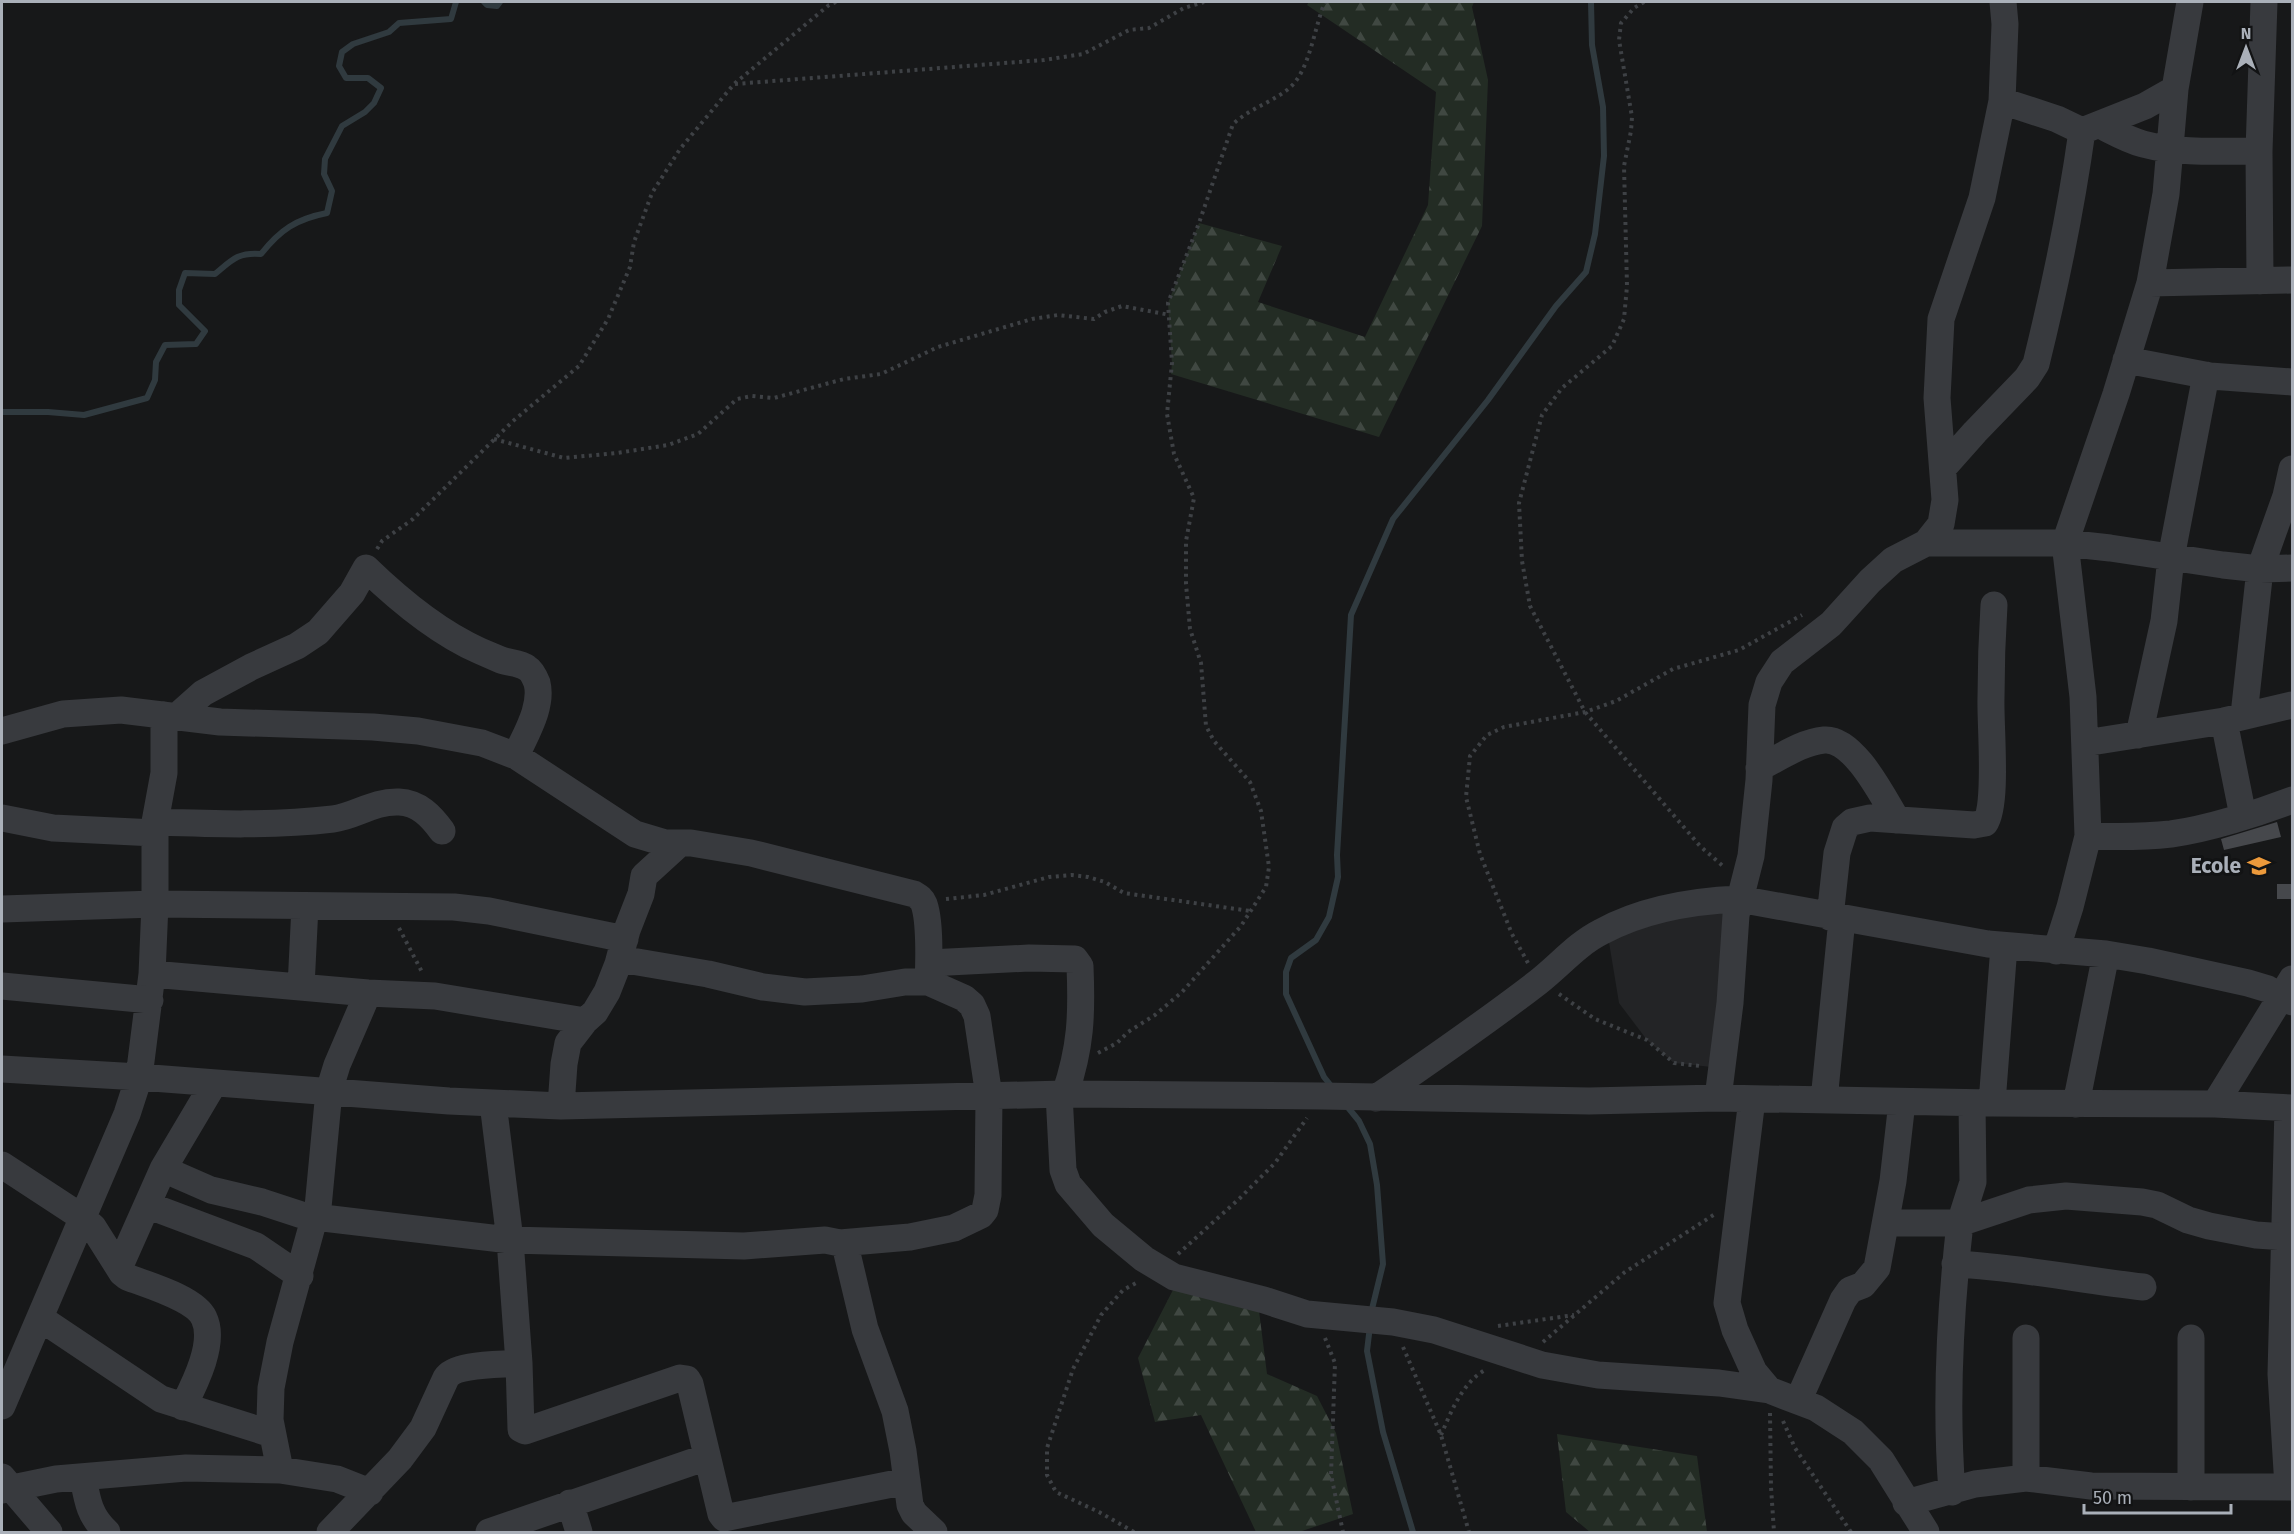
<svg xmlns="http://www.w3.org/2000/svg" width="2294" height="1534" font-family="'Fira Sans',sans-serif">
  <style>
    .built { fill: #232426 }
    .forest { fill: url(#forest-firs) }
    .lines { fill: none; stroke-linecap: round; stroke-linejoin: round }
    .stream { stroke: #303a3f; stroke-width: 6 }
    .building { fill: #46484c }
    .path { stroke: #3e4145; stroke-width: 4; stroke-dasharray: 3 4.5; stroke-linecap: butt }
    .minor { stroke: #383a3e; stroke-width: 27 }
    .labels { text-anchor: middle; stroke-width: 6; stroke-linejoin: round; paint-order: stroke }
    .poi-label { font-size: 21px; font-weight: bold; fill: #aab0b9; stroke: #121314; text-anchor: end }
  </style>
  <defs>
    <pattern id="forest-firs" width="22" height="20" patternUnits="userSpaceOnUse" patternTransform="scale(1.5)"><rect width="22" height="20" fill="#232c24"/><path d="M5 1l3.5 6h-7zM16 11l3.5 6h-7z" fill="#404842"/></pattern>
  </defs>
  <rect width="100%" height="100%" fill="#171819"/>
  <path class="built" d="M1733 895 1721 1068 1674 1063 1647 1040 1619 1003 1606 924Z"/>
  <path class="forest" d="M1309 2H1474L1472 7 1488 80 1482 226 1379 437 1171 374 1172 363 1168 303 1199 223 1282 246 1258 302 1365 337 1428 205 1436 92 1307 5Z
    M1174 1288 1259 1311 1267 1374 1317 1396 1336 1433 1353 1514 1299 1532H1256L1201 1415 1155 1422 1138 1358Z
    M1557 1434 1697 1456 1707 1532H1590L1566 1512Z"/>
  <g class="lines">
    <path class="stream" d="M484 2 487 5 497 6 500 2
      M2 412H48L84 415 147 398 155 380 156 362 165 345 196 344 205 331 179 305V290L185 273 215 274C232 260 238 252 261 254 280 230 296 219 327 213L332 191 324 174 325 159 342 126 365 112 374 103 381 88 368 78H346L339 66 342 52 353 44 389 32 399 23 451 19 456 2
      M1332 1087 1324 1077 1286 994V972L1291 958 1316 940 1329 917 1338 877 1337 855 1351 615 1393 519 1488 400 1556 306 1586 272 1595 234 1604 156 1603 107 1592 45 1591 2
      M1346 1105 1359 1121 1370 1144 1377 1185 1383 1264 1371 1313
      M1370 1326 1367 1351 1383 1432 1413 1532"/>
  </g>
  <path class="building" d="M2277 822 2281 837 2224 850 2221 839Z
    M2277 884H2292V899H2277Z"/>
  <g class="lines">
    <path class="path" d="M1644 2 1634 8 1621 23 1619 40 1632 117 1631 131 1624 166 1627 286 1624 319 1612 346 1562 388 1542 415 1519 503 1522 561 1530 606 1585 712 1700 846 1724 867
      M735 84 1044 60 1083 54 1129 30 1149 28 1184 8 1204 2
      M494 439 564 458 617 453 668 445 698 434 737 399 752 396 774 398 844 379 881 374 938 347 1032 319 1058 315 1094 319 1105 312 1122 306 1170 315
      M377 549 382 541 413 519 513 421 579 366 608 319 630 267 634 242 652 193 680 149 734 84 829 5 836 2
      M946 899 984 895 1049 877 1072 875 1088 877 1105 882 1124 893 1250 911
      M399 928 422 972
      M1528 963 1512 934 1480 854 1466 797 1470 756 1487 735 1504 727 1585 712 1616 701 1673 669 1739 650 1802 615
      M1559 994 1595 1019 1647 1040 1674 1063 1700 1066
      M1098 1053 1117 1043 1128 1032 1155 1015 1182 992 1241 926 1266 887 1269 867 1261 811 1250 782 1214 741 1206 726 1201 663 1190 629 1186 584V541L1194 498 1174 454 1167 414 1172 363 1168 303 1199 223 1233 124C1249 109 1270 103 1287 90 1310 73 1314 27 1325 2
      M1178 1254 1240 1198 1275 1163 1307 1118
      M1498 1326 1574 1315
      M1325 1338 1335 1363 1331 1475 1343 1532
      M1543 1342 1625 1272 1715 1214
      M1403 1347 1441 1435 1469 1532
      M1770 1413 1771 1487 1774 1532
      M1783 1421 1795 1448 1851 1532
      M1441 1435C1451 1412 1462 1383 1485 1370
      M1134 1532 1099 1512 1056 1492 1047 1475V1448L1073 1369 1101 1315 1123 1290 1138 1282"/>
    <path class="minor" d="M2002 101 2057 119 2082 131 2145 106 2175 89 2190 2
      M2100 125C2114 132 2128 140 2143 144 2180 154 2221 151 2259 151
      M2260 281 2259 151 2264 2
      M2150 283 2292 280
      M2126 360 2210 376 2292 382
      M1943 468 1975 432 2027 378 2036 364C2055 287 2071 210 2082 131
      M1926 543H2065L2110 548 2223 565 2260 569 2292 568
      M2244 715 2260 569 2286 496 2292 469
      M176 717 203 693 251 667 297 646 318 632 352 593 366 568C399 600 437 632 480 651 487 654 494 657 501 660 509 663 520 663 527 668 532 671 535 678 537 683 543 707 525 735 516 756
      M2224 721 2243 816
      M2 731 63 714 121 710 220 722 373 727 418 731 482 743 516 756 635 834 665 843H691L751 853 914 894C919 897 922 899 924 904 930 921 929 963 928 982
      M2139 735 2164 621 2171 558 2206 375
      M2085 743 2224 721 2292 705
      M1759 768C1779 758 1802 742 1824 740 1854 737 1884 799 1897 820
      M2 818 53 828 155 833
      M155 822C215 824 273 826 333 819 356 816 373 801 399 802 419 803 431 816 442 831
      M2088 836C2116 837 2144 837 2171 834 2208 829 2258 813 2292 800
      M2 909 155 904 454 907 489 911 625 939
      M1830 917 1837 853 1845 828 1852 822 1870 818 1974 825 1985 823C1998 805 1990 724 1991 698 1991 667 1992 636 1994 605
      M2056 951 2070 907 2088 836 2083 697 2065 543 2116 394 2150 283 2166 194 2175 89
      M929 963 1029 958 1075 959 1080 966C1082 1015 1081 1047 1065 1094
      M152 974 368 993 435 996 585 1021
      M2 986 150 1000
      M301 987 305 906
      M2 1069 139 1077 449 1101 561 1106 1065 1094 1322 1096 1589 1101 1718 1098 1992 1103 2215 1104 2292 1108
      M1059 1094 1063 1170 1068 1184 1103 1225 1144 1259 1174 1277 1264 1300 1307 1314 1393 1322 1434 1330 1542 1365 1598 1375 1719 1383 1769 1390
      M1376 1098C1430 1061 1485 1023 1537 983 1559 966 1577 944 1601 932 1643 909 1692 901 1739 899L1988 944 2106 954 2148 961 2248 983 2268 989 2292 1002
      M1718 1098 1730 1003 1736 915 1751 856 1759 780 1762 705 1769 682 1782 662 1831 624 1870 581 1893 560 1926 543 1941 524 1945 500 1937 398 1941 319 1982 198 2002 101 2005 24 2003 2
      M1752 1099 1727 1303 1735 1330 1754 1372 1769 1390 1816 1408 1853 1432 1881 1460 1926 1532
      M1824 1100 1842 919
      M1972 1103 1973 1182 1960 1223 2029 1200 2066 1196 2142 1202 2157 1205 2188 1220 2209 1226 2256 1235 2286 1237
      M1992 1103 2004 946
      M2076 1104 2106 954
      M2215 1104 2292 979
      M561 1106 564 1064 568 1043 585 1021 595 1012 607 992 618 964 627 930 641 894 644 876 679 844
      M2288 1108 2281 1374 2288 1487
      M2 1165 83 1218 93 1227 122 1273 127 1277C147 1285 195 1298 204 1318 216 1343 194 1385 183 1407
      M163 1169 211 1190 262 1202 314 1219
      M147 1205 256 1246 300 1276
      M317 1218 329 1091 337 1065 368 993
      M1887 1223H1960C1950 1312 1945 1402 1952 1492
      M840 1243 846 1249 865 1329 895 1411 903 1451 910 1505 914 1513 934 1532
      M1955 1264C2018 1267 2080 1280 2143 1287
      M119 1268 163 1169 214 1083
      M40 1318 161 1399 272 1434
      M2026 1338V1478
      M2191 1338V1487
      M519 1363 521 1429 525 1431 680 1378 687 1379 690 1384 721 1514 724 1518 907 1481
      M1798 1401 1843 1300 1850 1290 1863 1285 1877 1268 1893 1181 1902 1102
      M2 1406 127 1114 139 1077 152 974 155 904V822L164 773V715
      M280 1470 270 1420 271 1388 280 1342 314 1219 323 1218 510 1240 744 1246 825 1240 840 1243 910 1237 954 1228 981 1215 985 1210 988 1195 989 1096 977 1016 972 1005 964 998 928 982H905L862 989 805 992 763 987 708 974 620 959
      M2 1477 49 1532
      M83 1477C87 1499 89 1516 107 1532
      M2 1490 56 1479 186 1468 280 1470 337 1479 370 1492
      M570 1503 579 1532
      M1906 1503 1975 1484 2026 1478 2091 1486 2292 1487
      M330 1532 400 1459 423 1428 446 1378C455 1363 502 1365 519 1363L510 1240 493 1103
      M489 1532 707 1457"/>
  </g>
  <defs>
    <g id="school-bare" transform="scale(1.8)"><path d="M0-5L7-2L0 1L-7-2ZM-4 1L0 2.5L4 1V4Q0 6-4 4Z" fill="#ed9a3b" stroke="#121314" stroke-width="2.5" paint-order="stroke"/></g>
  </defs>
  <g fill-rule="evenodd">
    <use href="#school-bare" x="2259" y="866"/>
  </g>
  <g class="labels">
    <g class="poi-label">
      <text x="2241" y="873">Ecole</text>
    </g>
  </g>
  <rect width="2294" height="1534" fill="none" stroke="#aab0b9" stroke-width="6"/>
  <g transform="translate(2246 48)" stroke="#121314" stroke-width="4.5" paint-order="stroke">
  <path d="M0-4.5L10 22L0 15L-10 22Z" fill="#aab0b9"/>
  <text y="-9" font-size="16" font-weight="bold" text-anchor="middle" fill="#aab0b9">N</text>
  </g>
  <path d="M2084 1504v9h147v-9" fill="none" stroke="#aab0b9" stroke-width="3"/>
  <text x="2093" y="1504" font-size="18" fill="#aab0b9" stroke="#121314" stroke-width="4.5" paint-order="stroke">50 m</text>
</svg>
